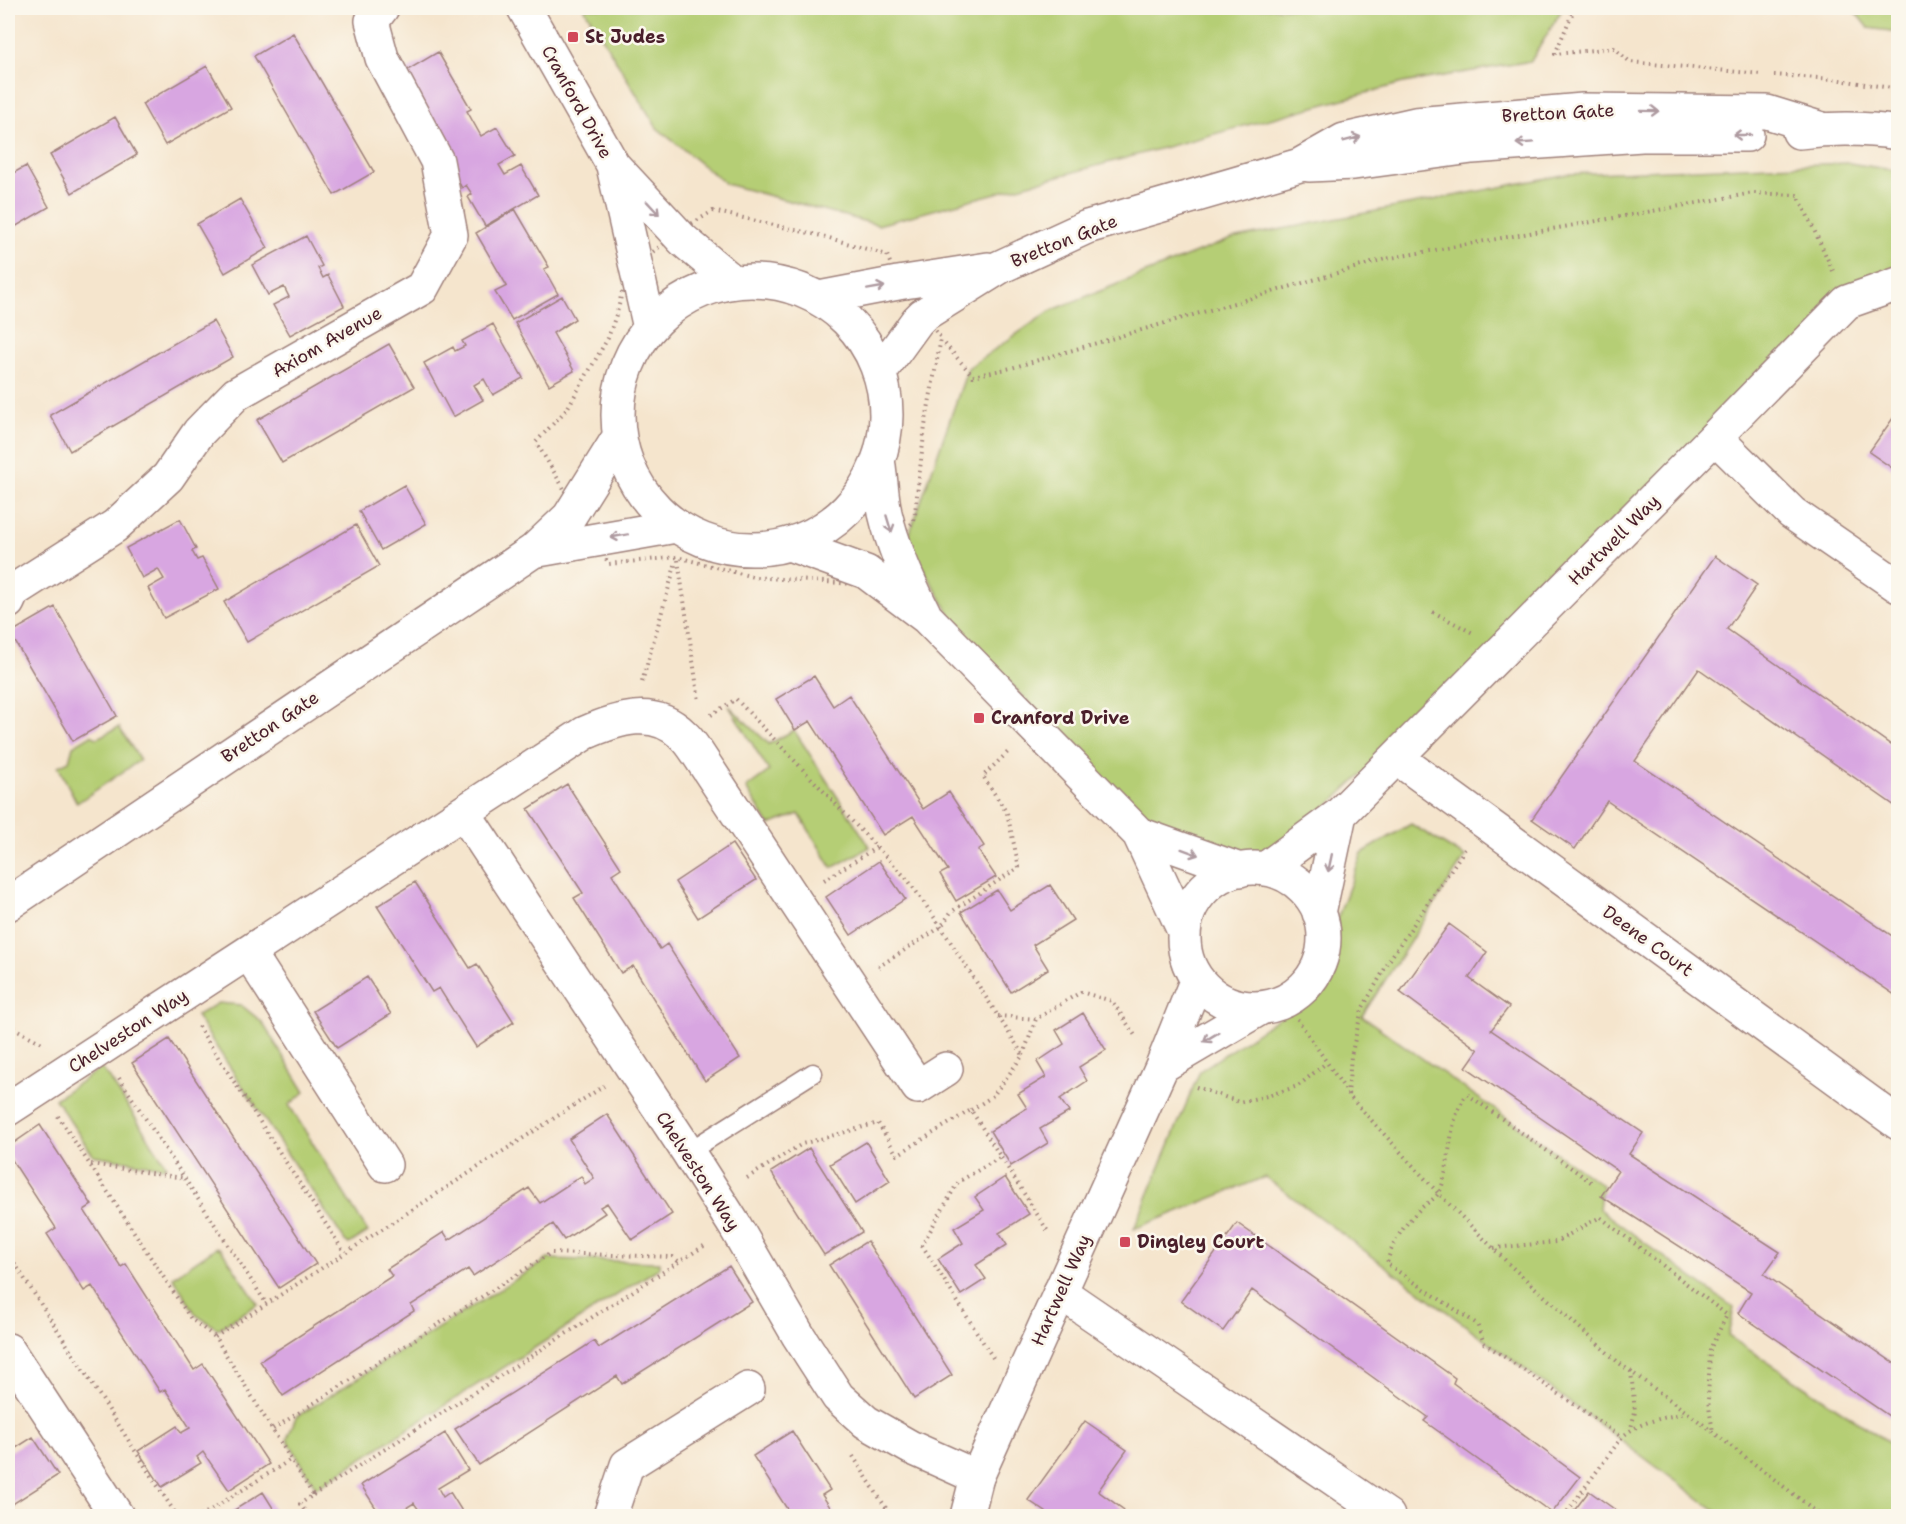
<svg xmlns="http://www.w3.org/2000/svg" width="1906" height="1524" font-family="'Shantell Sans',sans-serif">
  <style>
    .green { fill: #b5ce74; stroke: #807650; stroke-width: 1.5 }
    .building { fill: #d8a6e1 }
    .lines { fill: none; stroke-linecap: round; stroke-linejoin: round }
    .lane-casing { stroke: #a0827c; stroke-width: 21 }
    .street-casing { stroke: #a0827c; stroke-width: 36 }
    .secondary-casing { stroke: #a0827c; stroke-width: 36 }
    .path { stroke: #a0827c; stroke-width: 4; stroke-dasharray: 1.5 4.5; stroke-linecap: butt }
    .lane { stroke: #fff; stroke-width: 18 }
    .street { stroke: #fff; stroke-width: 33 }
    .secondary { stroke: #fff; stroke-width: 33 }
    .oneway { stroke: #ae9aa0 }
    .poi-dot { fill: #d1495b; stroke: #fbf7ec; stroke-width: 2 }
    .labels { text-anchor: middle; stroke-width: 5; stroke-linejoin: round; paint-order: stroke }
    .poi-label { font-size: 18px; font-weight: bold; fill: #4a1f2b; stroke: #fbf7ec; text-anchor: start }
    .street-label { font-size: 18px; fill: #4a1f2b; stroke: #fbf7ec }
  </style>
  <rect width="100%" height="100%" fill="#fbf7ec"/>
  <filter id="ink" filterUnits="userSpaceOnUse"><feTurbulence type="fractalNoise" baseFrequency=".0167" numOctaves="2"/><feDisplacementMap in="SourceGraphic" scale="12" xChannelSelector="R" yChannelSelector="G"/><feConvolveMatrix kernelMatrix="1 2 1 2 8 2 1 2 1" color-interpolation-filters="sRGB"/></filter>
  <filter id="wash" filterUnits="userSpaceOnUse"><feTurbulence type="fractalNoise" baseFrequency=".008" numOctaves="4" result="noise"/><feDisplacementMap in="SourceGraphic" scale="24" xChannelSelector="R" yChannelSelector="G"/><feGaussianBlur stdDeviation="1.35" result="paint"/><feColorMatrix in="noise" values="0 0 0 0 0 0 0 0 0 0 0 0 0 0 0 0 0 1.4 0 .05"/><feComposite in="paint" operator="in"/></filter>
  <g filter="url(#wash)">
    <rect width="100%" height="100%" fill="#f5e5cd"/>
    <path class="green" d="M584 8H1563L1531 61 1403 83 878 225 726 184 657 128Z
      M1852 8H1898V32L1868 28Z
      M1849 163 1898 171V273L1331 803 1261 860 1250 857 1238 858 1145 825 958 628 907 541 968 368 1050 311 1231 239 1568 174Z
      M729 706 769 744 794 730 870 847 832 868 799 814 769 825 746 788 769 771Z
      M119 727 140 760 77 803 58 766 69 761 73 746 91 735 97 738Z
      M1411 824 1465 857 1362 1016 1602 1185 1599 1209 1734 1308 1728 1336 1898 1448V1516H1723L1265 1177 1134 1229 1200 1071 1286 1013 1323 983 1336 922 1362 853Z
      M218 1003 241 1005 262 1022 305 1092 289 1105 368 1232 349 1244 345 1241 196 1016Z
      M101 1068 109 1077 166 1165 162 1167 93 1155 55 1099Z
      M217 1247 222 1250 258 1304 218 1329 196 1315 173 1277Z
      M548 1259 659 1262V1268L316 1488 287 1439 296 1417Z"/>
    <g id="blocks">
      <path class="building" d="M293 33 374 172 334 195 254 56Z
        M438 52 471 109 467 111 481 136 497 127 515 156 499 165 505 175 521 166 538 195 485 226 468 197 472 194 466 185 462 188 399 75Z
        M207 66 231 107 165 145 142 104Z
        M115 117 137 155 72 193 50 155Z
        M26 166 49 207 8 231V176Z
        M240 199 268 248 225 273 197 224Z
        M515 209 549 267 544 269 558 294 512 320 495 292 507 286 476 233Z
        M306 236 322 266 318 268 323 278 328 275 344 306 290 335 273 305 289 297 284 287 268 295 252 265Z
        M562 296 575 319 553 333 574 371 549 385 515 323Z
        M213 321 233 357 70 451 50 415Z
        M493 324 523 378 493 395 484 379 474 385 483 400 453 417 424 363 453 347 455 351 465 346 462 341Z
        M389 344 414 387 282 463 257 420Z
        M1898 411V472L1869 452Z
        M404 485 426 524 381 550 359 511Z
        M180 519 196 549 192 551 197 560 202 558 219 589 164 618 148 588 164 579 158 569 142 578 126 548Z
        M356 525 379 566 247 642 224 602Z
        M1715 556 1757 585 1727 629 1898 750V808L1699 669 1635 761 1898 940V997L1607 801 1575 849 1532 819Z
        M55 607 117 716 73 741 10 633Z
        M814 676 833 706 849 695 923 809 949 792 984 846 978 850 996 877 956 901 940 874 948 870 913 816 883 835 810 721 795 730 776 699Z
        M567 784 621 868 612 874 660 949 667 944 740 1058 705 1081 633 966 621 973 574 898 583 893 528 809Z
        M732 844 756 880 698 918 675 882Z
        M879 861 905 899 851 935 826 897Z
        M415 882 470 968 477 964 514 1022 476 1047 439 988 432 992 377 906Z
        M1050 885 1073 920 1033 945 1048 969 1011 992 961 912 997 890 1010 910Z
        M1449 924 1487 952 1469 978 1509 1007 1491 1030 1643 1133 1629 1154 1780 1252 1764 1274 1898 1366V1422L1738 1313 1751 1292 1601 1196 1618 1171 1466 1067 1478 1050 1400 992Z
        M367 977 391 1014 337 1048 313 1011Z
        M1083 1013 1106 1050 1079 1067 1087 1081 1060 1099 1069 1112 1040 1129 1048 1143 1011 1166 990 1131 1027 1108 1018 1094 1046 1077 1037 1062 1064 1044 1056 1030Z
        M169 1039 316 1264 279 1288 132 1063Z
        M607 1114 672 1214 632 1240 607 1203 600 1207 605 1213 564 1240 553 1224 473 1276 468 1269 411 1305 414 1311 283 1396 260 1361 392 1276 387 1269 444 1232 449 1240 529 1188 540 1203 581 1176 585 1184 594 1178 569 1139Z
        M40 1125 92 1205 84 1210 121 1267 126 1264 194 1370 203 1364 269 1464 229 1490 203 1452 197 1457 201 1463 162 1487 138 1451 177 1426 181 1433 190 1428 165 1389 160 1392 92 1286 84 1291 47 1234 56 1228 8 1154V1147Z
        M866 1142 890 1181 855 1204 830 1164Z
        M809 1148 862 1232 824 1255 771 1172Z
        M1005 1177 1029 1214 999 1233 1007 1245 976 1265 986 1279 961 1295 938 1259 963 1243 954 1228 984 1210 975 1197Z
        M1237 1223 1455 1378 1453 1383 1580 1477 1552 1513 1424 1421 1428 1417 1252 1290 1223 1331 1181 1301Z
        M867 1241 952 1375 914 1399 829 1265Z
        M729 1266 752 1302 622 1384 617 1376 479 1465 455 1429 594 1341 599 1348Z
        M1085 1421 1127 1450 1098 1491 1124 1510 1119 1516H1052L1028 1500Z
        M792 1431 830 1490 822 1495 836 1516H789L791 1515 753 1456Z
        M445 1433 468 1470 438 1488 443 1497 450 1492 465 1516H412L411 1515 419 1510 414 1503 393 1516H381L361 1485Z
        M33 1437 58 1475 8 1507V1453Z
        M1589 1491 1624 1516H1570Z
        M263 1492 278 1516H225Z"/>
    </g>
  </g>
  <g filter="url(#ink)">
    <use href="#blocks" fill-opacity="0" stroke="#a0827c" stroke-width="1.5"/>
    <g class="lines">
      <g class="lane-casing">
        <path id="lane" d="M688 1152 813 1073"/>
      </g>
      <g class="street-casing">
        <path id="street" d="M1715 437 1792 513 1898 586
          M8 602 13 591 115 526 168 477 199 432 236 394 422 288 451 235 437 161 382 58 372 21 382 8
          M1397 758 1898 1123
          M464 813 688 1152 735 1226 798 1335 838 1397 866 1422 910 1447 977 1477
          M249 953 385 1165
          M8 1109 585 733C617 719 654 706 683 735 689 740 694 748 698 754L918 1087 946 1069
          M1060 1292 1388 1516
          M8 1350 117 1516
          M610 1516 627 1465 748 1389"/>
      </g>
      <g class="secondary-casing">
        <path id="secondary" d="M524 8 613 165 683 240 732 281
          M1799 132C1832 128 1865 128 1898 133
          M1309 165 1354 163 1472 147 1642 135H1747
          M613 166 650 328
          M618 415a134 134 0 1 1 268 0a134 134 0 1 1-268 0Z
          M819 298 898 283 988 269
          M880 372 917 321 923 315 1000 267 1087 227 1300 165 1344 140 1415 124 1583 110 1767 112 1822 129
          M879 466C881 482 882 498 885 513 893 547 908 581 924 613
          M789 544 866 572 926 617 1139 834 1184 931
          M533 551 676 526
          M1139 834 1240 870
          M1184 938a70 70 0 1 1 140 0a70 70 0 1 1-140 0Z
          M1265 869 1340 814 1715 437 1847 302 1898 284
          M8 904 533 551 569 517 619 437
          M1319 913 1340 814
          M1162 1066 1259 1009
          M967 1516 977 1477 1162 1066 1197 979"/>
      </g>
      <path class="path" d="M1572 8V14L1555 54 1614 48 1630 62 1761 74
        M1774 75 1833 79 1898 89
        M713 211 826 237 887 255 898 283 941 338 925 426 914 521 854 584 753 577 677 557 609 564 536 442 567 409 608 338 618 309 625 279 638 263 686 227Z
        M945 344 973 376 1011 368 1385 259 1753 193 1798 195 1833 271
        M678 560 699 701
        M1433 612 1473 633
        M642 682 676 562
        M711 715 736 699 908 880 941 927 1023 1055 993 1096 971 1110
        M824 880 877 847
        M878 967 941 927 951 912 1019 867 1007 813 983 776 1008 752
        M1294 1014 1351 1098 1439 1194 1514 1269 1619 1363 1692 1416 1822 1516
        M998 1016 1036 1019
        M8 1025 44 1044
        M198 1026 344 1252
        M1023 1055 1036 1019 1081 992 1112 1001 1136 1037
        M119 1078 266 1303
        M1196 1087 1239 1102 1267 1096 1298 1086 1326 1063
        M1348 1095 1351 1056 1362 1009 1392 956 1465 849
        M58 1116 191 1319 215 1337 313 1495 300 1504 308 1516
        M91 1164 183 1178
        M747 1178 802 1144 878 1123 897 1155 971 1110 1049 1233
        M1591 1182 1467 1094C1446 1123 1453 1159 1440 1191 1436 1199 1426 1203 1420 1209 1405 1224 1391 1243 1387 1264L1477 1324 1484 1343 1622 1437
        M1494 1248 1556 1242 1600 1217 1727 1315 1710 1349 1708 1401 1713 1432
        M8 1253 177 1516
        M215 1337 604 1086
        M993 1358 922 1245 958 1182 1001 1157
        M1631 1371 1635 1412 1631 1428
        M273 1429 551 1253 673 1257 678 1261
        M853 1456 891 1516
        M313 1495 707 1244
        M201 1516 290 1460
        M1564 1516 1622 1437C1640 1421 1663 1418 1686 1413"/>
      <use href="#lane" class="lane"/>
      <use href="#street" class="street"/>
      <use href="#secondary" class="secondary"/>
    </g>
    <defs><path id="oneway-shaft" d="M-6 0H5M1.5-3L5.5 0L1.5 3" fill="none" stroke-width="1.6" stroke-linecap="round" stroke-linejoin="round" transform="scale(1.5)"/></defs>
    <g class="oneway">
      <use href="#oneway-shaft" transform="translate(1650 111) rotate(1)"/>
      <use href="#oneway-shaft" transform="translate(1742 135) rotate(-180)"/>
      <use href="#oneway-shaft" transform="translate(1352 139) rotate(-15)"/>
      <use href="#oneway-shaft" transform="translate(1525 143) rotate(176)"/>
      <use href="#oneway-shaft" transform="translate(653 208) rotate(47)"/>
      <use href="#oneway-shaft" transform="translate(876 288) rotate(-10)"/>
      <use href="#oneway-shaft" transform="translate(889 524) rotate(73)"/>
      <use href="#oneway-shaft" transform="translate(619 536) rotate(170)"/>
      <use href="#oneway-shaft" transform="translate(1190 852) rotate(20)"/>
      <use href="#oneway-shaft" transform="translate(1330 863) rotate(102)"/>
      <use href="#oneway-shaft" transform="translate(1211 1037) rotate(149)"/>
    </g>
  </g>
  <g class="poi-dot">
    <rect x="567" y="31" width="12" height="12" rx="3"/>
    <rect x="973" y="712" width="12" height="12" rx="3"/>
    <rect x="1119" y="1236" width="12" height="12" rx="3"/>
  </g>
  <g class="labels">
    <g class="poi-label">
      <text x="585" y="43">St Judes</text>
      <text x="991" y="724">Cranford Drive</text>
      <text x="1137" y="1248">Dingley Court</text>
    </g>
    <g class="street-label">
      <text transform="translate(577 102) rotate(61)" y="6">Cranford Drive</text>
      <text transform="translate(1558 113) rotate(-3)" y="6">Bretton Gate</text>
      <text transform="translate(1064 241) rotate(-22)" y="6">Bretton Gate</text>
      <text transform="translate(327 342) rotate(-30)" y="6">Axiom Avenue</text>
      <text transform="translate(1614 540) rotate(-45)" y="6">Hartwell Way</text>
      <text transform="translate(270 727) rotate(-34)" y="6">Bretton Gate</text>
      <text transform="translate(1648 941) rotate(36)" y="6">Deene Court</text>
      <text transform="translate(128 1031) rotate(-33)" y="6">Chelveston Way</text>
      <text transform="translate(698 1171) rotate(57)" y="6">Chelveston Way</text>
      <text transform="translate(1061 1290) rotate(-66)" y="6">Hartwell Way</text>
    </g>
  </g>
  <rect width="1906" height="1524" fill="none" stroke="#fbf7ec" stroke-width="30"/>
</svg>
